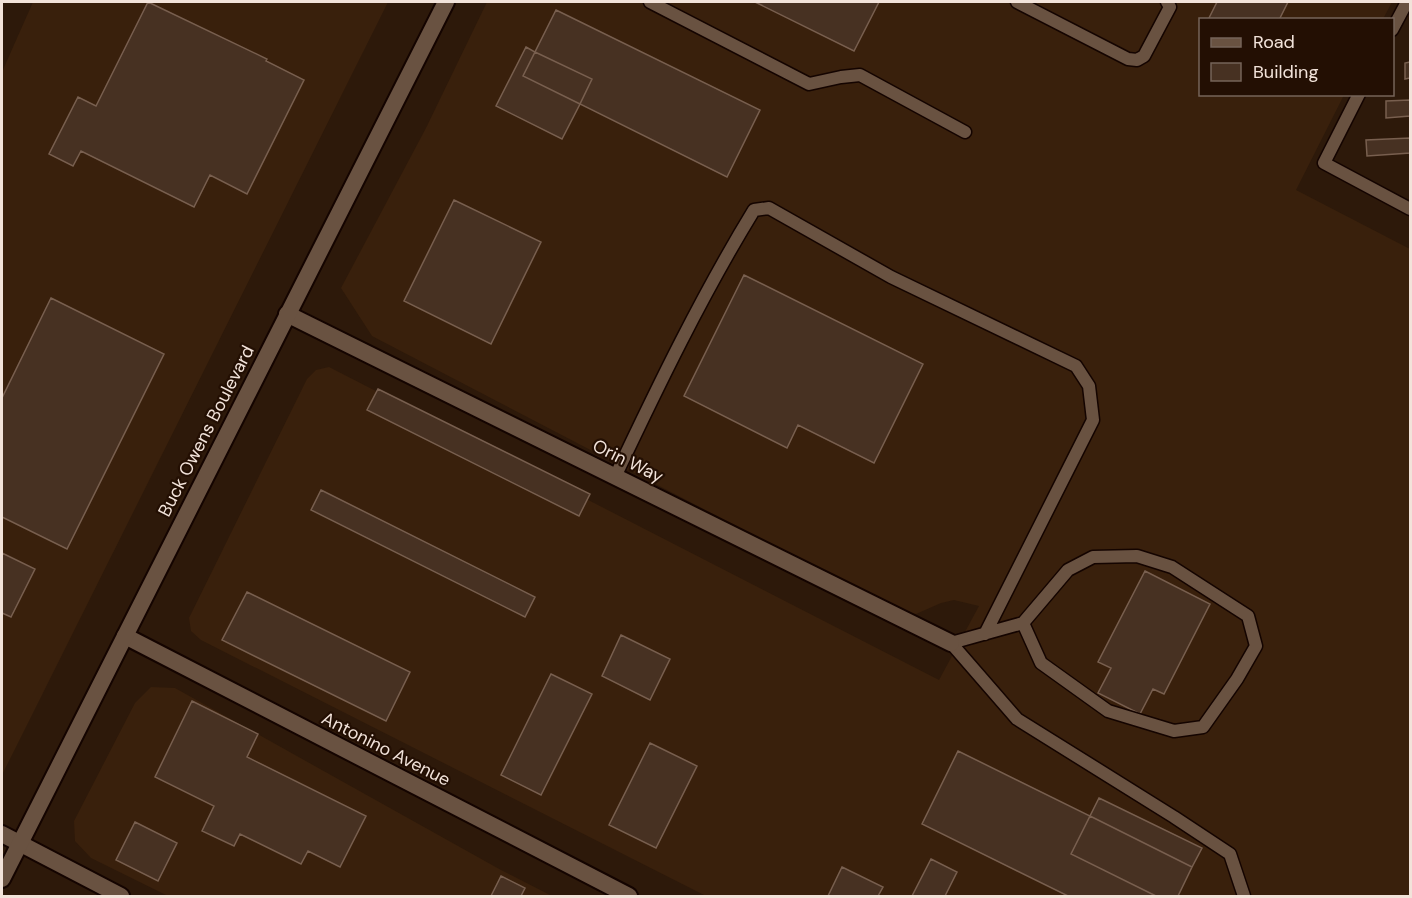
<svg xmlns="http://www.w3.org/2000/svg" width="1412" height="898" font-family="'DM Sans',sans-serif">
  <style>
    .built { fill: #39200c }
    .building { fill: #473122; stroke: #785f4f; stroke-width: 1.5 }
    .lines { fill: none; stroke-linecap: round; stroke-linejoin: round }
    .service-casing { stroke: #140400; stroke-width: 15 }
    .minor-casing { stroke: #140400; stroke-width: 20 }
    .secondary-casing { stroke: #140400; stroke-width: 20 }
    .service { stroke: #695241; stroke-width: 12 }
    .minor { stroke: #695241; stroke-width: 16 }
    .secondary { stroke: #695241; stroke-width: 16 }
    .labels { text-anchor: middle; stroke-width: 4.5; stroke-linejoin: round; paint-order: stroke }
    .street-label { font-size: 18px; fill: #f2e3da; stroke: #230f03 }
  </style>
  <rect width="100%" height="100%" fill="#2d190a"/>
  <path class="built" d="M33 2H388L2 775V72Z
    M487 2H1392L1383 19 1200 20V94L1344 95 1296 190 1410 249V896H706L201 640 191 631 189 618 307 379 316 370 329 367 939 680 979 606 954 600 941 603 916 614 903 613 372 336 341 288 426 128Z
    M151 687 175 688 501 870 552 896H168L91 858 75 841 74 821 135 703Z"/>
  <path class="building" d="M148 2 267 59 266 61 304 80 247 194 210 175 194 207 81 151 73 166 49 154 78 97 96 106Z
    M755 2H879L854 51Z
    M1217 2H1288L1279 20H1208Z
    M556 10 760 110 727 177 580 104 592 79 535 52Z
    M526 47 535 52 523 76 580 104 562 139 496 106Z
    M535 52 592 79 580 104 523 76Z
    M1410 62V78L1405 79V63Z
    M1410 100V116L1386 118V101Z
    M1410 138V153L1367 156 1366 140Z
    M454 200 541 242 491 344 404 301Z
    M744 275 923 364 874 463 798 425 787 448 684 396Z
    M51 298 164 354 67 549 2 517V398Z
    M378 389 590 494 579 516 367 410Z
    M321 490 535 597 525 617 311 510Z
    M2 553 35 569 11 617 2 613Z
    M1145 571 1210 604 1164 694 1153 689 1140 714 1098 693 1111 668 1098 662Z
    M247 592 410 672 386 721 222 640Z
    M621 635 670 659 650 700 602 676Z
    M551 674 592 694 541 795 501 775Z
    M192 701 258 734 247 757 366 816 340 867 308 851 301 864 240 834 234 846 202 831 214 806 155 777Z
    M650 743 697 766 656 848 609 825Z
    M958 751 1090 816 1071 854 1156 896H1068L922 824Z
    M1099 798 1202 848 1192 867 1090 816Z
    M1090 816 1192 867 1178 896H1156L1071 854Z
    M135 822 177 843 158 881 116 860Z
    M931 859 957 872 945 896H912Z
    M842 867 883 887 878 896H828Z
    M501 876 525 888 521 896H491Z"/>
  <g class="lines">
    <g class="service-casing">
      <path id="service" d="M650 2 809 84 841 77 860 75 965 132
        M1017 2 1128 59 1137 60 1144 56 1170 7 1167 2
        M1392 30 1407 2
        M1359 94 1324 163 1410 209
        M615 477C658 386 702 295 754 210L769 208 891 277 1076 366 1089 386 1093 420 985 634
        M1023 623 1041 663 1108 711 1174 731 1203 727 1237 679 1256 646 1248 616 1172 567 1137 556 1093 557 1068 570 1023 623 951 643 1017 719 1174 817 1230 854 1244 896"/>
    </g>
    <g class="minor-casing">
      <path id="minor" d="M287 314 951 643
        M125 636 629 896
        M2 834 121 896"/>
    </g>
    <g class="secondary-casing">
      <path id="secondary" d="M2 879 446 2"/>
    </g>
    <use href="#service" class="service"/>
    <use href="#minor" class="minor"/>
    <use href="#secondary" class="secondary"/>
  </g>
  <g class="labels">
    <g class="street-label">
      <text transform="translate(206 431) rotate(-63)" y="6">Buck Owens Boulevard</text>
      <text transform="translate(628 461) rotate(26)" y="6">Orin Way</text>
      <text transform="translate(386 749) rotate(27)" y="6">Antonino Avenue</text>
    </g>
  </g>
  <rect width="1412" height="898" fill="none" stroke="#f2e3da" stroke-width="6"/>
  <rect x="1199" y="18" width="195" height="78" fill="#230f03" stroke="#766459" stroke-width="1.5"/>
  <rect x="1211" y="38" width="30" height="9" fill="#695241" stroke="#766459" stroke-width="1.5"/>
  <text x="1253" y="48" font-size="18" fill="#f2e3da">Road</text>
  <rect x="1211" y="63" width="30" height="18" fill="#473122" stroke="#766459" stroke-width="1.5"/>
  <text x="1253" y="78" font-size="18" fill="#f2e3da">Building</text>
</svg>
